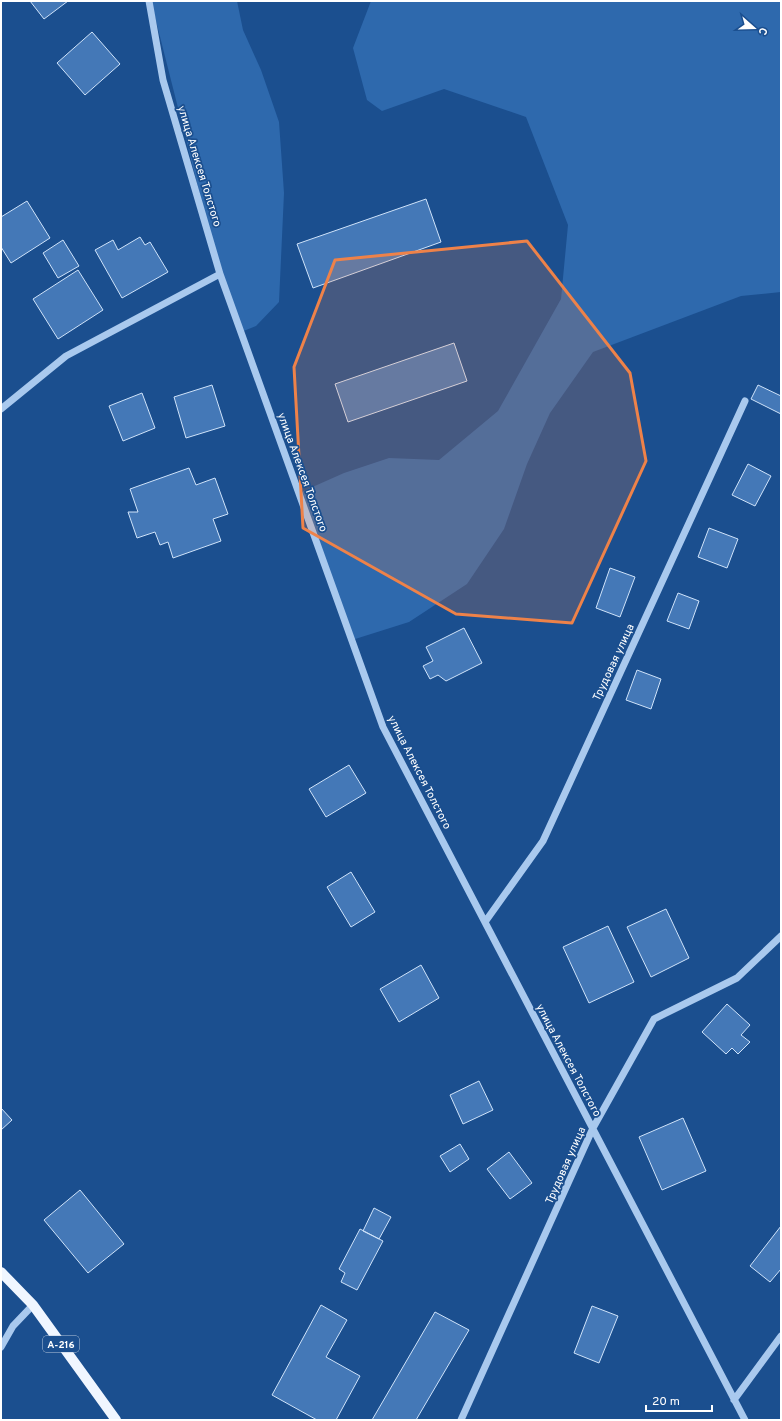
<svg xmlns="http://www.w3.org/2000/svg" width="782" height="1421" font-family="Overpass,sans-serif">
  <style>
    .green { fill: #2e69ad }
    .building { fill: #4478b7; stroke: #cfe3fa }
    .lines { fill: none; stroke-linecap: round; stroke-linejoin: round }
    .minor { stroke: #a9c9ee; stroke-width: 7 }
    .major { stroke: #f0f6ff; stroke-width: 10 }
    .marked { fill: #ee8249; fill-opacity: 0.2; stroke: #ee8249; stroke-width: 3; stroke-linejoin: round }
    .labels { text-anchor: middle; stroke-width: 3.5; stroke-linejoin: round; paint-order: stroke }
    .shield { fill: #1b4f8f; stroke: #bbcadd; stroke-width: 1 }
    .shield-label { font-size: 10px; font-weight: bold; fill: #fff }
    .street-label { font-size: 11px; fill: #fff; stroke: #1b4f8f }
  </style>
  <rect width="100%" height="100%" fill="#1b4f8f"/>
  <path class="green" d="M151 1H237L243 30 261 70 279 122 284 193 279 302 256 326 241 332 220 274Z
    M371 1H781V292L741 296 593 352 550 413 527 464 504 529 467 584 409 622 352 640 299 493 344 473 389 458 439 460 498 411 561 299 568 225 526 117 444 89 382 111 367 100 353 48Z"/>
  <path class="building" d="M30 1H68L44 19Z
    M92 32 120 64 85 95 57 63Z
    M426 199 441 242 313 288 297 244Z
    M27 201 50 238 11 263 1 247V217Z
    M140 237 145 245 150 242 168 272 122 298 95 250 113 240 118 250Z
    M63 240 79 266 58 278 43 253Z
    M78 270 103 310 58 339 33 299Z
    M454 343 467 381 348 422 335 384Z
    M212 385 225 426 186 438 174 397Z
    M758 385 781 396V414L751 399Z
    M142 393 155 428 123 441 109 406Z
    M748 464 771 476 755 506 732 495Z
    M189 468 196 485 215 478 228 514 213 519 221 541 173 558 168 542 160 545 155 532 137 538 128 512H138L130 489Z
    M709 528 738 539 727 568 698 557Z
    M610 568 635 577 620 617 596 608Z
    M678 593 699 601 689 629 667 621Z
    M464 628 482 663 446 681 438 675 430 679 423 666 433 661 426 647Z
    M637 670 661 679 651 709 626 700Z
    M349 765 366 793 326 817 309 789Z
    M351 872 375 912 351 927 327 887Z
    M666 909 689 958 651 977 627 927Z
    M608 926 634 982 589 1003 563 947Z
    M421 965 439 998 399 1022 380 989Z
    M727 1004 750 1025 741 1035 750 1042 738 1054 732 1048 726 1054 702 1032Z
    M479 1081 493 1110 463 1124 450 1095Z
    M1 1108 12 1120 1 1130Z
    M683 1118 706 1171 662 1190 639 1137Z
    M460 1144 469 1159 450 1172 440 1156Z
    M509 1152 532 1183 510 1199 487 1169Z
    M80 1190 124 1244 88 1273 44 1220Z
    M374 1208 391 1217 379 1239 363 1231Z
    M781 1226V1269L770 1282 750 1266Z
    M360 1229 383 1241 357 1290 341 1282 345 1273 339 1269Z
    M321 1305 347 1320 326 1357 360 1376 336 1420H317L272 1395Z
    M592 1306 618 1316 599 1363 574 1353Z
    M435 1312 469 1330 416 1420H372Z"/>
  <g class="lines">
    <path class="minor" d="M149 1 163 80 220 274 383 727 745 1420
      M1 409 66 356 220 274
      M485 922 543 841 745 401
      M1 1347 13 1326 33 1305
      M734 1400 781 1336
      M461 1420 593 1128 654 1019 737 978 781 936"/>
    <path class="major" d="M1 1272 33 1305 116 1420"/>
  </g>
  <path class="marked" d="M527 241 630 373 646 461 572 623 456 614 303 528 294 367 335 260Z"/>
  <g class="labels">
    <rect class="shield" x="43" y="1336" width="36" height="16" rx="3"/>
    <g class="shield-label">
      <text x="61" y="1348">А-216</text>
    </g>
    <g class="street-label">
      <text transform="translate(200 166) rotate(73)" y="4">улица Алексея Толстого</text>
      <text transform="translate(303 472) rotate(70)" y="4">улица Алексея Толстого</text>
      <text transform="translate(613 662) rotate(-65)" y="4">Трудовая улица</text>
      <text transform="translate(420 772) rotate(63)" y="4">улица Алексея Толстого</text>
      <text transform="translate(569 1060) rotate(62)" y="4">улица Алексея Толстого</text>
      <text transform="translate(565 1165) rotate(-66)" y="4">Трудовая улица</text>
    </g>
  </g>
  <rect width="782" height="1421" fill="none" stroke="#ffffff" stroke-width="4"/>
  <g transform="translate(754 28) rotate(110)" stroke="#1b4f8f" stroke-width="3" paint-order="stroke">
  <path d="M0-3L7 15L0 10L-7 15Z" fill="#ffffff"/>
  <text y="-6" font-size="11" font-weight="bold" text-anchor="middle" fill="#ffffff">С</text>
  </g>
  <path d="M646 1405v6h66v-6" fill="none" stroke="#ffffff" stroke-width="2"/>
  <text x="652" y="1405" font-size="12" fill="#ffffff" stroke="#1b4f8f" stroke-width="3" paint-order="stroke">20 m</text>
</svg>
